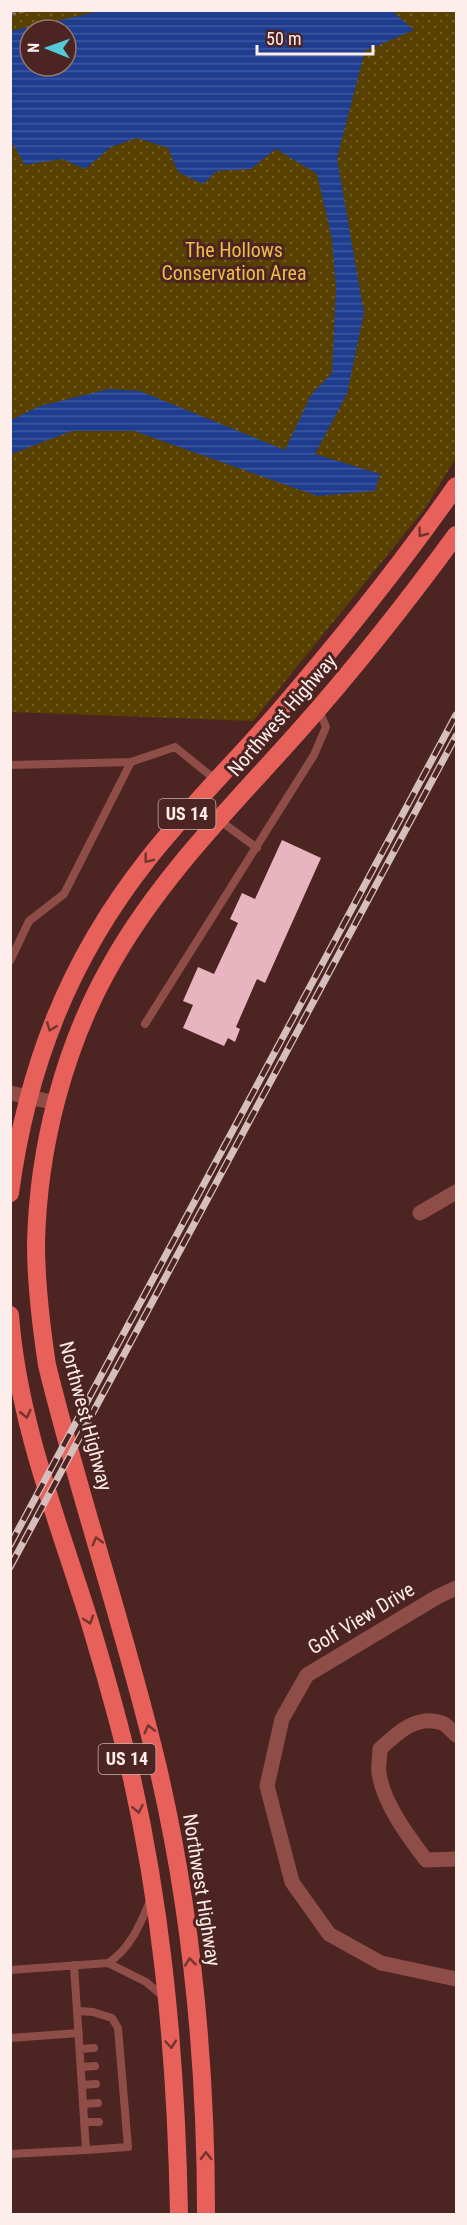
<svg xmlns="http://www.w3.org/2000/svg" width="467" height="2225" font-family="'Roboto Condensed',sans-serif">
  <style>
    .park { fill: url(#park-dots); fill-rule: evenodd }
    .water { fill: url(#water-rules); fill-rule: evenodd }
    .building { fill: #e8b4bf }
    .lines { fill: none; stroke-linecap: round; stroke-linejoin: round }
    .path { stroke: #886865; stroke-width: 3; stroke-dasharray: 6 3; stroke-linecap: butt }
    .service { stroke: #8f4d48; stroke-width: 8 }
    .minor { stroke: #8f4d48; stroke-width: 15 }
    .primary { stroke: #e8605a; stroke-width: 18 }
    .rail-casing { stroke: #d5bfbd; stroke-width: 7 }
    .rail { stroke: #4c2421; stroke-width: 4.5; stroke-dasharray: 14; stroke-linecap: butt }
    .oneway { stroke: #73332f }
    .labels { text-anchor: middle; stroke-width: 6; stroke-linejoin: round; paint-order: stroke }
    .shield { fill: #4c2421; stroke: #c8b1ae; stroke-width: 1.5 }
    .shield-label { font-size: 18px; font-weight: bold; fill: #fdedeb }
    .park-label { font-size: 20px; fill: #edbd50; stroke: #4c2421 }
    .street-label { font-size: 20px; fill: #fdedeb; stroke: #4c2421 }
  </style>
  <defs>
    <pattern id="park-dots" width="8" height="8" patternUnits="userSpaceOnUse" patternTransform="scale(1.5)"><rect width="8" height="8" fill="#574000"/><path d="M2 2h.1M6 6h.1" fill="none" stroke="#705c25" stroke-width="1.8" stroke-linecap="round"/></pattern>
    <pattern id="water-rules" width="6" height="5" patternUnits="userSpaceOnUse" patternTransform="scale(1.5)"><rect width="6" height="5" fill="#1f3d8f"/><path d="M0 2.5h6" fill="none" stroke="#40599f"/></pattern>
  </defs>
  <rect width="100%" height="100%" fill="#4c2421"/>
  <path class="park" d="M11 11H456V458L424 510 253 721 11 712ZM30 30H66V66H30Z"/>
  <path class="water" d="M105 10 394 11 393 12 414 30 365 51 337 158 364 313 347 394 315 454 380 474 375 491 317 496 134 431H72L11 454V420L40 406 109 389 140 391 285 450 311 395 332 373 336 288 332 239 317 174 276 149 251 169 217 171 203 184 178 172 168 148 137 138 111 147 85 169 62 159 25 165 11 141V31ZM30 30H66V66H30Z"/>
  <path class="building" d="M282 840 321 858 265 983 257 979 236 1027 240 1029 235 1042 228 1038 224 1046 183 1028 193 1005 183 1001 198 967 214 974 238 923 230 919 242 893 255 899Z"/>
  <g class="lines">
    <path class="path" d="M10 14 30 10"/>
    <path class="service" d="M10 765 131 762 175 747 217 781
      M219 820 257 848
      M10 961 29 921 64 894 131 762
      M145 1024 314 755 326 727 319 710
      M108 1963C130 1949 140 1925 150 1901
      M10 1970 108 1963 146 1982 164 1997
      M78 2011 93 2012 112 2018 118 2028 128 2147 86 2150
      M10 2038 79 2033
      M80 2049 94 2048
      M81 2067 95 2066
      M82 2085 96 2084
      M83 2104 98 2103
      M85 2122H99
      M10 2154 86 2150 74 1965"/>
    <path class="minor" d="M10 1093 56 1103
      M420 1213 456 1192
      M456 1588 437 1597 307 1675 282 1719 267 1786 292 1882 329 1934 381 1963 456 1979
      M456 1735C452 1731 447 1725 442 1723 417 1714 397 1733 380 1749 380 1756 378 1765 379 1773 383 1803 408 1836 426 1860L456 1859"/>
    <path class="primary" d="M10 1193C27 1067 69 959 148 859 189 807 237 760 280 710 342 638 402 563 456 486
      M10 1315C18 1422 58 1521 90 1623 100 1656 110 1691 119 1725 161 1885 176 2050 179 2214
      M206 2214C206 2065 192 1914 158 1768 126 1632 80 1500 47 1365 41 1325 36 1285 36 1244 38 1148 64 1045 113 961 162 875 233 805 299 731 354 669 407 602 456 535"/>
    <g class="rail-casing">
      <path id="rail" d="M10 1545 456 715
        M10 1567 456 736"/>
    </g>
    <use href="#rail" class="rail"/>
  </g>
  <defs><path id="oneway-chevron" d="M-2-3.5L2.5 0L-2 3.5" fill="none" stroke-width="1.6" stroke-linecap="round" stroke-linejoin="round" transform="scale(1.5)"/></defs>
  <g class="oneway">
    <use href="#oneway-chevron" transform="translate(422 533) rotate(127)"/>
    <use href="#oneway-chevron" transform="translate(148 859) rotate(128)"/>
    <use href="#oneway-chevron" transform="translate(51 1027) rotate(111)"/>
    <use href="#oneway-chevron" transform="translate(26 1414) rotate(77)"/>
    <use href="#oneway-chevron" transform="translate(97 1541) rotate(-106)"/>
    <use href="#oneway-chevron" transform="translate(89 1620) rotate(72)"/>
    <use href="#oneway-chevron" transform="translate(149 1729) rotate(-104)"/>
    <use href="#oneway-chevron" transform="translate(138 1809) rotate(78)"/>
    <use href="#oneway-chevron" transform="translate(190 1962) rotate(-96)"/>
    <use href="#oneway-chevron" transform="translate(171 2044) rotate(85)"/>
    <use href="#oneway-chevron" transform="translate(206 2156) rotate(-91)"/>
  </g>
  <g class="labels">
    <g class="shield">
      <rect x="158.5" y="799" width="57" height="30" rx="4.5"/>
      <rect x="98.5" y="1744" width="57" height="30" rx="4.5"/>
    </g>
    <g class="shield-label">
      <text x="187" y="820">US 14</text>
      <text x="127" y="1765">US 14</text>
    </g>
    <g class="park-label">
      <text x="234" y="257">The Hollows<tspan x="234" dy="23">Conservation Area</tspan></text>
    </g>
    <g class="street-label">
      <text transform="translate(282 715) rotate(-49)" y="7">Northwest Highway</text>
      <text transform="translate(86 1416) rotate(75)" y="7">Northwest Highway</text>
      <text transform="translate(361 1618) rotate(-31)" y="7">Golf View Drive</text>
      <text transform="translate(202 1890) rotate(81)" y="7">Northwest Highway</text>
    </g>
  </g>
  <rect width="467" height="2225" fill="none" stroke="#fdedeb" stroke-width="24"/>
  <g transform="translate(48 48) rotate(271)"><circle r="28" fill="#4c2421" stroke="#937472" stroke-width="1.5"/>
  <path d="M0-4.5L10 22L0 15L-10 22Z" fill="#52cbd8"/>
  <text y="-9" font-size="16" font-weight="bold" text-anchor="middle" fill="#fdedeb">N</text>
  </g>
  <path d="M257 45v9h116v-9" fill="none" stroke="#fdedeb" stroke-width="3"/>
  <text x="266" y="45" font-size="18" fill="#fdedeb" stroke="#4c2421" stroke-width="4.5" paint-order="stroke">50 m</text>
</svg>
